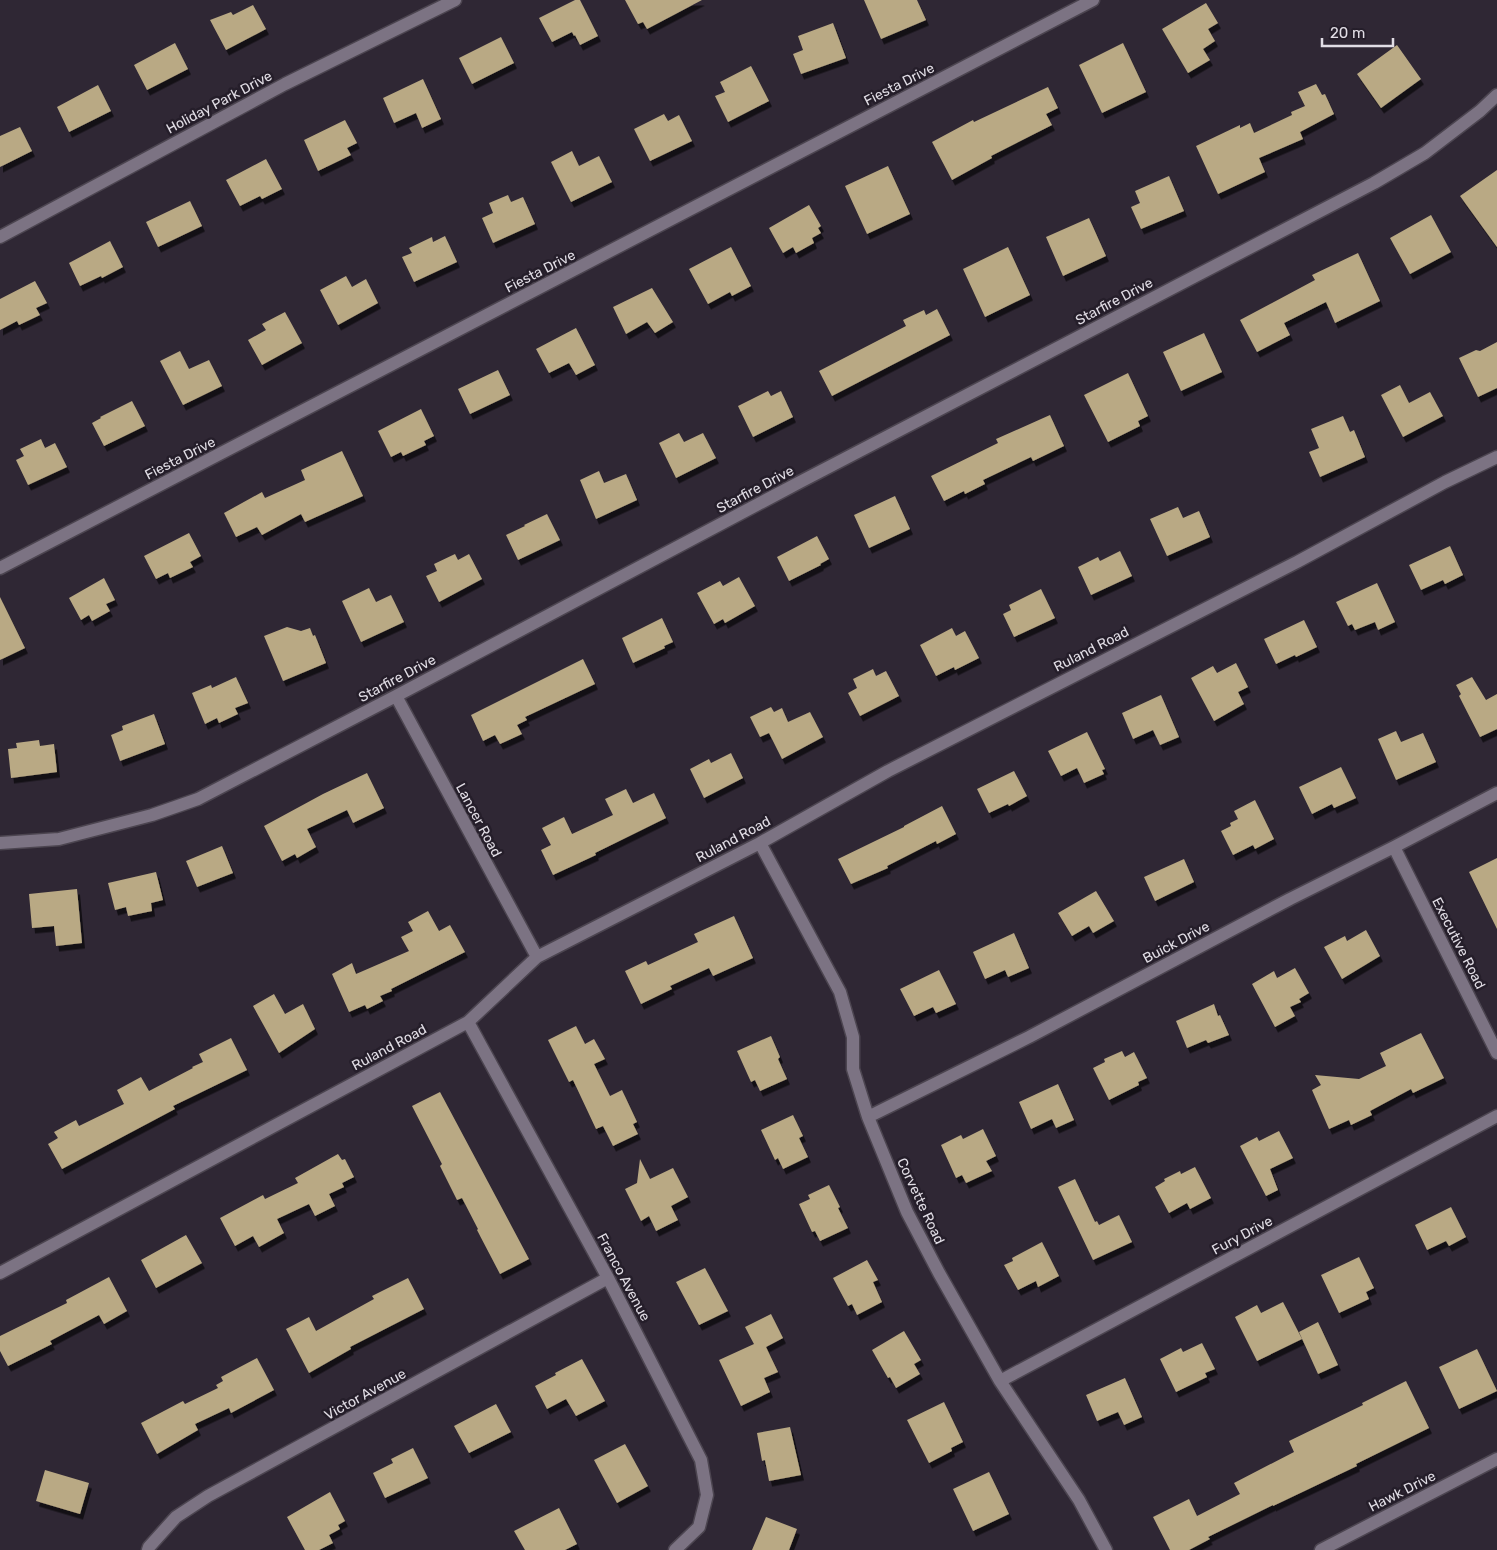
<svg xmlns="http://www.w3.org/2000/svg" width="1497" height="1550" font-family="Rubik,sans-serif">
  <style>
    .building { fill: #b9a984; filter: url(#shadow) }
    .lines { fill: none; stroke-linecap: round; stroke-linejoin: round }
    .minor-casing { stroke: #4c4550; stroke-width: 15 }
    .minor { stroke: #7c7383; stroke-width: 12 }
    .labels { text-anchor: middle; stroke-width: 5; stroke-linejoin: round; paint-order: stroke }
    .street-label { font-size: 14px; fill: #e1dde5; stroke: #251e2a }
  </style>
  <defs>
    <filter id="shadow"><feDropShadow dx="3" dy="5.5" stdDeviation="0" flood-color="#0009"/></filter>
  </defs>
  <rect width="100%" height="100%" fill="#2f2734"/>
  <path class="building" d="M575 0H580L598 36 580 45 575 35 574 36 572 32 552 42 539 18Z
    M625 0H702L647 29 643 22 638 24Z
    M864 0H917L926 20 881 39Z
    M1206 3 1218 23 1208 29 1215 41 1203 49 1210 60 1188 73 1162 29Z
    M253 5 266 29 226 50 210 20 231 12 233 15Z
    M833 23 846 58 801 74 793 54 803 50 798 36Z
    M501 37 514 63 472 84 459 58Z
    M175 43 188 69 147 90 134 65Z
    M1123 43 1146 92 1102 113 1079 65Z
    M1397 45 1421 79 1381 108 1357 74Z
    M751 66 769 101 728 122 715 96 725 92 720 82Z
    M423 79 441 119 422 128 416 113 394 123 383 98Z
    M1316 84 1322 95 1325 94 1334 114 1300 132 1303 139 1259 158 1265 172 1218 194 1196 146 1240 125V128L1250 123 1254 133 1292 115 1291 112 1305 106 1298 92Z
    M98 85 111 111 69 132 57 107Z
    M1048 87 1058 108 1046 114 1052 125 991 156 992 158 952 180 932 142 973 120 974 122Z
    M664 114 668 121 679 115 692 141 650 161 634 129Z
    M345 120 357 143 347 148 351 155 318 171 304 140Z
    M20 127 32 151 0 167V136Z
    M572 151 579 166 599 156 612 182 571 202 551 162Z
    M266 159 282 189 262 199 260 196 240 206 226 180Z
    M888 166 910 214 867 234 845 186Z
    M1497 170V247L1460 196Z
    M1169 176 1184 211 1141 229 1131 207 1140 203 1135 191Z
    M508 195 511 202 523 197 535 224 493 243 482 218 493 213 489 203Z
    M190 201 202 226 158 247 146 222Z
    M809 205 821 226 818 228 821 233 812 238 814 243 796 253 793 247 783 253 769 228Z
    M1431 215 1451 252 1410 274 1390 238Z
    M1089 218 1106 256 1063 276 1046 237Z
    M445 236 457 262 414 282 402 257 412 253 409 248 432 237 433 242Z
    M110 241 123 267 102 278 101 276 80 286 69 263Z
    M731 247 751 286 732 296 730 292 708 304 689 269Z
    M1008 247 1030 295 985 317 963 269Z
    M1358 253 1380 301 1335 323 1326 302 1284 323 1290 335 1257 352 1240 320 1315 280 1312 275Z
    M346 276 352 287 366 279 378 303 338 325 320 290Z
    M35 281 47 303 36 308 40 315 19 325 17 321 0 330V299Z
    M652 288 673 322 655 333 647 322 626 334 613 307Z
    M937 309 950 335 832 396 819 371 906 326 903 320 924 310 926 315Z
    M285 312 302 343 262 365 248 340 266 330 262 324Z
    M576 328 595 365 576 375 569 363 549 373 536 349Z
    M1204 333 1222 372 1181 391 1163 352Z
    M1497 342V388L1478 397 1459 358 1476 350 1480 351Z
    M180 351 189 369 209 360 222 386 183 405 160 361Z
    M498 370 510 395 470 414 458 389Z
    M1128 373 1148 416 1138 421 1140 426 1108 442 1084 395Z
    M1400 385 1409 403 1430 392 1443 416 1403 437 1381 395Z
    M768 391 771 396 781 391 793 417 753 437 738 406Z
    M132 401 145 426 104 446 92 423 101 418 100 417Z
    M421 409 434 436 424 441 426 445 403 456 401 452 391 457 378 431Z
    M1050 415 1064 446 1033 461 1031 457 983 480 985 484 965 494 964 491 944 501 931 476 998 443 996 439Z
    M1343 416 1350 432 1354 430 1365 457 1320 477 1309 452 1319 448 1311 429Z
    M679 433 684 442 703 433 716 458 676 478 659 443Z
    M41 439 45 448 55 443 67 467 28 485 16 460 24 456 20 449Z
    M342 451 363 496 305 522 301 514 262 535 257 527 236 537 224 513 262 492 265 498 305 480 301 470Z
    M599 471 604 483 626 474 637 500 596 519 580 480Z
    M895 496 910 529 869 548 854 515Z
    M1178 507 1183 518 1199 511 1210 537 1167 556 1150 519Z
    M547 514 560 540 518 560 506 535 525 526 524 525Z
    M189 533 201 556 190 562 193 567 170 578 168 573 156 579 144 556Z
    M817 536 829 559 820 564 821 565 789 581 777 557Z
    M1450 546 1463 575 1445 584 1443 580 1421 590 1409 565Z
    M1120 551 1132 576 1091 595 1078 567 1098 557 1100 561Z
    M455 554 458 560 469 554 482 579 439 602 426 576 437 571 434 564Z
    M739 577 755 606 725 623 723 619 714 624 697 593 720 581 723 586Z
    M104 578 115 600 106 604 110 611 92 621 89 615 81 620 69 598Z
    M1377 583 1395 622 1378 630 1375 622 1355 630 1352 624 1348 626 1336 602Z
    M369 588 376 602 391 595 404 622 361 642 342 601Z
    M1041 589 1055 618 1014 637 1003 614 1011 610 1009 605Z
    M0 597 25 648 0 660Z
    M662 618 673 642 664 646 665 648 633 663 622 638Z
    M1304 620 1317 647 1296 657 1295 655 1276 664 1264 639Z
    M287 627 301 631 310 628 313 636 315 635 326 663 283 681 264 636Z
    M952 628 956 636 965 631 979 658 955 670 954 667 936 676 920 645Z
    M583 659 595 684 525 717 527 720 517 725 522 734 500 744 495 735 483 741 471 715Z
    M1236 663 1248 687 1238 692 1244 704 1214 721 1191 678 1213 666 1217 673Z
    M873 669 876 676 886 671 899 696 860 716 848 693 857 688 853 679Z
    M236 677 248 703 235 708 238 714 219 723 217 718 205 724 192 693 211 685 212 688Z
    M1472 677 1486 700 1497 694V729L1480 737 1459 696 1461 694 1456 685Z
    M1161 695 1179 737 1160 745 1153 730 1133 739 1122 713Z
    M771 707 774 712 782 708 788 722 810 712 823 737 782 759 769 733 760 737 750 717Z
    M154 714 165 744 120 761 111 735 123 730 122 726Z
    M1396 731 1401 742 1423 733 1436 762 1396 780 1378 739Z
    M1087 732 1105 769 1102 770 1104 774 1084 783 1077 768 1061 776 1048 751Z
    M39 740 40 746 54 744 57 772 11 778 8 749 17 748 16 743Z
    M731 753 743 778 704 798 690 769 709 759 711 763Z
    M1341 767 1356 798 1334 808 1332 804 1312 814 1299 787Z
    M1014 771 1027 796 1009 806 1008 804 989 813 977 789Z
    M367 773 384 808 353 823 347 810 307 829 316 847 297 858 295 854 282 861 264 826 323 794Z
    M626 789 633 803 654 793 666 818 595 853 596 855 553 875 541 850 551 845 542 828 564 817 572 834 613 815 605 799Z
    M1255 800 1274 839 1255 849 1253 845 1233 855 1221 831 1231 826 1230 823 1238 819 1234 811Z
    M942 806 956 834 937 844 936 841 887 866 888 868 851 884 838 859 904 827V826Z
    M222 846 233 873 197 887 186 861Z
    M1497 858V929L1469 872Z
    M1184 859 1194 882 1155 901 1144 877Z
    M156 872 163 900 151 903 152 911 128 916 126 907 115 910 108 883Z
    M77 889 82 943 56 946 54 926 32 928 29 894Z
    M1096 891 1114 921 1093 933 1089 926 1072 936 1058 913Z
    M428 911 439 931 450 925 465 952 391 989 392 991 380 996 383 1001 367 1009 365 1005 349 1012 332 974 352 963 356 974 409 951 401 937 413 931 408 922Z
    M734 916 753 958 713 976 709 968 670 986 672 989 641 1004 625 971 646 961 648 965 698 942 694 934Z
    M1366 930 1380 956 1342 979 1324 947 1345 936 1347 941Z
    M1014 933 1029 968 1008 977 1005 970 985 979 973 952Z
    M1295 968 1309 993 1299 999 1301 1002 1290 1007 1295 1016 1275 1027 1252 984 1274 971 1277 978Z
    M939 970 956 1004 936 1013 933 1007 914 1016 900 989Z
    M274 994 285 1014 303 1004 315 1029 279 1053 253 1006Z
    M1214 1004 1218 1016 1220 1015 1229 1035 1208 1043 1206 1040 1187 1048 1176 1021Z
    M576 1026 585 1044 594 1039 605 1059 594 1064 610 1096 622 1090 637 1122 633 1124 638 1134 613 1146 603 1126 596 1129 573 1080 569 1082 548 1040Z
    M1421 1033 1444 1078 1413 1093 1411 1089 1370 1111 1372 1115 1351 1125 1349 1120 1329 1129 1312 1090 1321 1085 1315 1075 1359 1079 1386 1066 1380 1053Z
    M771 1036 780 1057 778 1059 787 1079 760 1091 755 1080 751 1082 737 1051Z
    M231 1038 247 1070 173 1106 175 1109 62 1169 48 1144 58 1138 54 1132 76 1120 79 1126 124 1104 117 1090 141 1077 149 1091 193 1068 192 1067 203 1062 199 1054Z
    M1122 1051 1125 1057 1134 1052 1147 1078 1138 1082 1139 1085 1109 1100 1093 1068 1105 1062 1104 1059Z
    M1058 1084 1074 1120 1056 1128 1052 1119 1031 1129 1019 1102Z
    M440 1092 529 1259 500 1274 477 1230 478 1229 462 1198 457 1200 440 1166 442 1164 412 1106Z
    M793 1115 803 1136 799 1138 808 1157 783 1169 778 1158 775 1160 761 1130Z
    M983 1129 996 1156 986 1161 992 1171 966 1183 962 1175 956 1178 941 1145 961 1135 963 1139Z
    M1279 1131 1293 1158 1270 1169 1278 1190 1266 1196 1240 1146 1257 1137 1259 1141Z
    M338 1154 342 1160 345 1159 354 1177 342 1183 344 1187 329 1194 335 1206 315 1216 309 1204 277 1219 284 1233 259 1247 253 1236 235 1246 220 1218 263 1195 265 1199 298 1183 295 1178Z
    M640 1159 650 1179 673 1168 688 1197 671 1206 678 1220 656 1231 649 1216 641 1221 625 1189 637 1183Z
    M1195 1167 1211 1198 1190 1209 1187 1203 1169 1213 1155 1187 1165 1181 1164 1179 1180 1171 1181 1174Z
    M1075 1179 1095 1222 1097 1221 1099 1225 1119 1215 1132 1242 1093 1260 1058 1187Z
    M829 1185 840 1207 838 1208 848 1228 820 1241 815 1231 812 1232 799 1204 810 1199 808 1195Z
    M1451 1207 1466 1237 1449 1246 1446 1241 1427 1250 1415 1225Z
    M186 1235 202 1263 156 1288 141 1260Z
    M1042 1242 1059 1276 1038 1287 1036 1281 1018 1290 1004 1265 1013 1261 1012 1258Z
    M1359 1257 1374 1288 1366 1292 1369 1299 1339 1313 1321 1275Z
    M867 1260 878 1280 873 1282 882 1302 857 1315 852 1304 848 1306 833 1278Z
    M705 1268 728 1311 699 1325 676 1282Z
    M109 1277 127 1311 104 1324 99 1315 50 1341 52 1344 8 1366 0 1351V1336L67 1303 66 1300Z
    M408 1278 424 1309 350 1347 351 1349 309 1373 286 1329 309 1317 316 1331 374 1299 372 1296Z
    M1283 1302 1302 1339 1257 1361 1235 1317 1257 1305 1261 1313Z
    M771 1314 783 1338 766 1347 778 1372 764 1378 770 1392 741 1406 719 1360 754 1344 745 1327Z
    M1318 1322 1338 1365 1318 1374 1299 1332Z
    M904 1331 921 1360 914 1364 920 1374 896 1388 890 1377 888 1378 872 1350Z
    M1202 1343 1215 1369 1205 1373 1207 1377 1176 1392 1160 1359 1181 1348 1183 1352Z
    M1477 1349 1497 1391 1459 1409 1439 1367Z
    M257 1358 274 1390 231 1413 229 1408 195 1424 198 1430 157 1454 141 1423 183 1401 185 1404 218 1388 216 1385 223 1381 221 1377Z
    M582 1359 605 1401 576 1416 566 1399 547 1409 535 1386 556 1375 555 1373Z
    M1125 1378 1142 1417 1124 1425 1118 1412 1097 1421 1086 1395Z
    M1406 1381 1429 1428 1356 1464 1357 1466 1273 1506V1505L1208 1537 1210 1539 1189 1550H1170L1153 1517 1189 1499 1197 1516 1240 1494 1234 1483 1294 1452 1289 1441 1363 1405 1362 1403Z
    M944 1402 963 1442 951 1448 952 1451 929 1463 907 1420Z
    M496 1404 511 1432 469 1453 454 1426Z
    M790 1427 801 1475 769 1481 765 1460 762 1461 757 1433Z
    M625 1444 648 1486 617 1503 594 1460Z
    M413 1448 428 1478 385 1498 373 1473 393 1463 391 1459Z
    M45 1470 89 1483 80 1514 36 1501Z
    M989 1472 1009 1514 973 1531 953 1489Z
    M330 1492 345 1521 338 1525 340 1529 329 1535 333 1543 319 1550H305L287 1517Z
    M559 1508 577 1544 565 1550H525L514 1531Z
    M766 1517 797 1529 789 1550H752Z"/>
  <g class="lines">
    <g class="minor-casing">
      <path id="minor" d="M0 237 285 84 455 0
        M0 568 1093 0
        M396 696 537 957
        M0 843 59 839 152 815 198 799 396 696 800 482 1374 183 1425 153 1480 111 1497 95
        M760 843 840 992 853 1037V1069L868 1117 907 1212 939 1273 1000 1381 1079 1500 1106 1550
        M1394 847 1497 1053
        M468 1022 608 1278 701 1460 707 1495 699 1527 675 1550
        M868 1117 1029 1037 1290 899 1394 847 1497 793
        M0 1273 468 1022 537 957 760 843 888 771 1297 562 1445 482 1497 457
        M1000 1381 1497 1116
        M148 1550 149 1547 176 1517 208 1496 608 1278
        M1321 1550 1497 1459"/>
    </g>
    <use href="#minor" class="minor"/>
  </g>
  <g class="labels">
    <g class="street-label">
      <text transform="translate(899 84) rotate(-27)" y="5">Fiesta Drive</text>
      <text transform="translate(219 102) rotate(-28)" y="5">Holiday Park Drive</text>
      <text transform="translate(540 271) rotate(-27)" y="5">Fiesta Drive</text>
      <text transform="translate(1114 301) rotate(-28)" y="5">Starfire Drive</text>
      <text transform="translate(180 458) rotate(-27)" y="5">Fiesta Drive</text>
      <text transform="translate(755 489) rotate(-28)" y="5">Starfire Drive</text>
      <text transform="translate(1091 649) rotate(-27)" y="5">Ruland Road</text>
      <text transform="translate(397 678) rotate(-28)" y="5">Starfire Drive</text>
      <text transform="translate(479 820) rotate(62)" y="5">Lancer Road</text>
      <text transform="translate(733 839) rotate(-28)" y="5">Ruland Road</text>
      <text transform="translate(1176 942) rotate(-28)" y="5">Buick Drive</text>
      <text transform="translate(1459 943) rotate(63)" y="5">Executive Road</text>
      <text transform="translate(389 1047) rotate(-28)" y="5">Ruland Road</text>
      <text transform="translate(921 1201) rotate(65)" y="5">Corvette Road</text>
      <text transform="translate(1242 1235) rotate(-28)" y="5">Fury Drive</text>
      <text transform="translate(624 1277) rotate(62)" y="5">Franco Avenue</text>
      <text transform="translate(365 1394) rotate(-29)" y="5">Victor Avenue</text>
      <text transform="translate(1402 1491) rotate(-27)" y="5">Hawk Drive</text>
    </g>
  </g>
  <path d="M1322 38v8h71v-8" fill="none" stroke="#e1dde5" stroke-width="2.5"/>
  <text x="1330" y="38" font-size="15" fill="#e1dde5" stroke="#251e2a" stroke-width="4" paint-order="stroke">20 m</text>
</svg>
